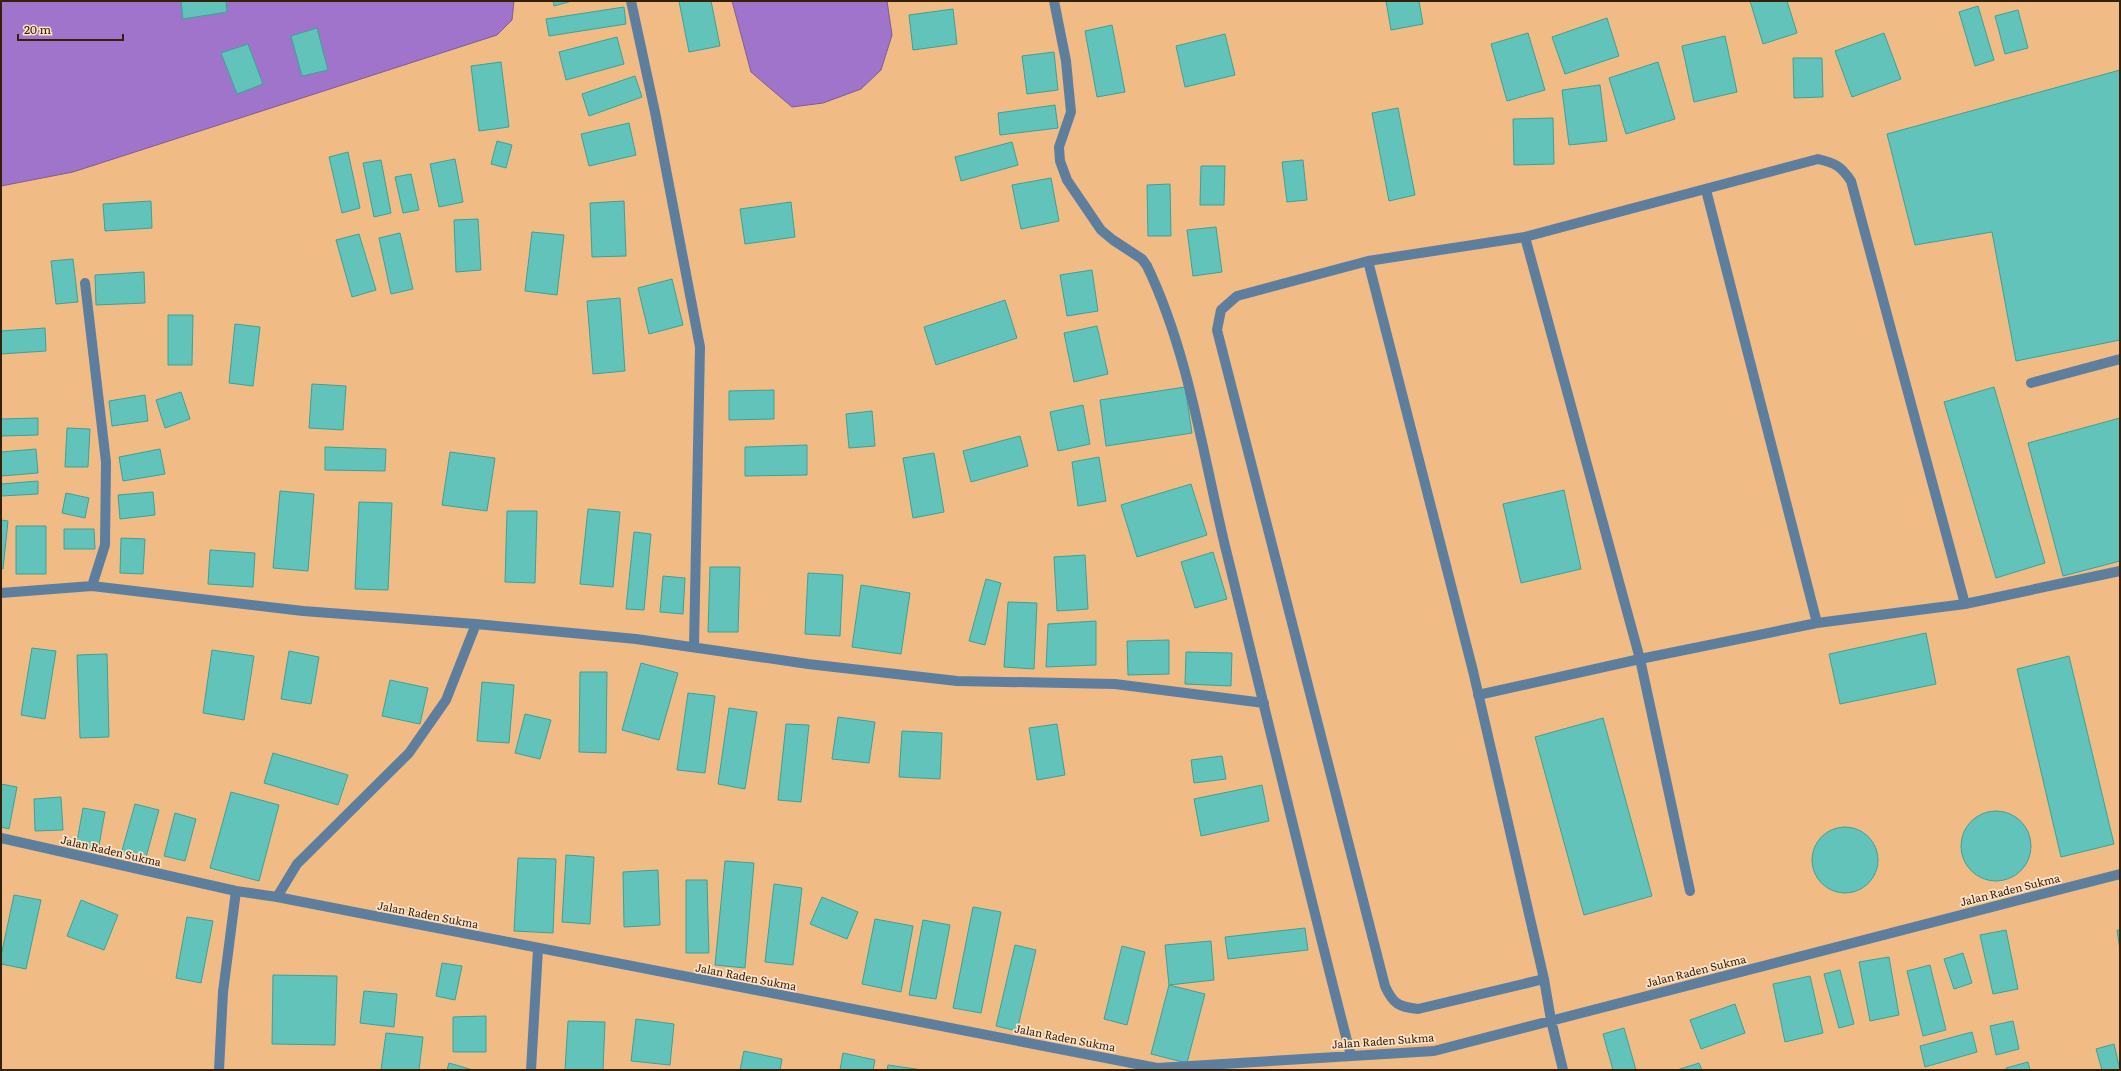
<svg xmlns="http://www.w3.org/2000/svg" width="2121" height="1071" font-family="Literata,serif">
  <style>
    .water { fill: #a174cc; stroke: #815b92 }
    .building { fill: #61c3b9; stroke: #3ca298 }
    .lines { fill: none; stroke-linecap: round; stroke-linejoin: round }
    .minor { stroke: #5d7f9d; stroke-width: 10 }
    .labels { text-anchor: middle; stroke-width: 3.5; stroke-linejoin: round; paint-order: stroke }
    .street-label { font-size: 11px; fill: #35210a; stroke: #fee2c7 }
  </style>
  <rect width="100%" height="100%" fill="#f1bb85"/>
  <path class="water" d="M1 1H514L512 20 497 35 73 172 1 186Z
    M732 1H887L892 35 881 70 861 89 823 103 792 107 751 72Z"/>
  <path class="building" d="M181 1H226L227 12 183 19Z
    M553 1H572L554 6Z
    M679 1H711L720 46 689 52Z
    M1386 1H1419L1423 24 1391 30Z
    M1750 1H1787L1797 33 1763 44Z
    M1978 6 1994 60 1975 66 1959 12Z
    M624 7 626 24 549 36 546 19Z
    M953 9 957 44 913 50 909 15Z
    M2018 10 2028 48 2005 54 1995 16Z
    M1607 18 1619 56 1565 74 1552 37Z
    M1112 25 1125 92 1097 97 1085 31Z
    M317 28 328 70 302 76 291 36Z
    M1528 33 1545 90 1507 101 1491 44Z
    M1884 33 1901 79 1852 97 1835 51Z
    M1225 34 1235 75 1185 87 1176 46Z
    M1725 36 1737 92 1694 102 1682 46Z
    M617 37 624 64 566 80 559 52Z
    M248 44 263 84 237 94 221 53Z
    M1054 52 1058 90 1027 94 1022 56Z
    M1793 58H1822L1823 97 1794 98Z
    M501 62 509 127 479 131 471 66Z
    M1658 62 1675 119 1626 134 1609 78Z
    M2120 70V340L2016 361 1992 232 1915 245 1887 134Z
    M635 76 642 97 589 116 582 94Z
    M1600 85 1607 141 1569 145 1562 90Z
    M1055 105 1058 128 1000 135 998 113Z
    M1398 108 1415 195 1389 201 1372 113Z
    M1553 118 1554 164 1514 165 1513 119Z
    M629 123 636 155 589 166 581 134Z
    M497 141 512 145 506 168 491 164Z
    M1012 142 1018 165 961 181 955 157Z
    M348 152 360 208 342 213 329 157Z
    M455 159 463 202 439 207 430 164Z
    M381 160 391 213 374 217 363 163Z
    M1303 160 1307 200 1287 202 1282 162Z
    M1201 166H1225L1224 205H1200Z
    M411 174 419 210 403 213 395 177Z
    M1051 178 1059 221 1021 229 1012 185Z
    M1170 184 1171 236H1148L1147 185Z
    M151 201 152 228 105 231 103 204Z
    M624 201 626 256 592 257 590 203Z
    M791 202 795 237 745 244 740 209Z
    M478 219 481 270 456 272 454 220Z
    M1216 227 1222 272 1193 276 1187 230Z
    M532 232 564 235 557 295 525 291Z
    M400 233 413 289 391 294 379 238Z
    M359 234 376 290 352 297 336 240Z
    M73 259 78 302 56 304 51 261Z
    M1092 270 1098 311 1067 316 1060 275Z
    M144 272 145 303 96 305 95 275Z
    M672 279 683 325 649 334 638 288Z
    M620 298 625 371 593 374 587 301Z
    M1005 300 1017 338 936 365 924 327Z
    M168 315H193L192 365H168Z
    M235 324 260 327 253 386 229 383Z
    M1097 326 1108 374 1074 382 1064 333Z
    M45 328 46 351 1 354V331Z
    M312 384 346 386 343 430 309 428Z
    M1185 387 1192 433 1106 446 1100 400Z
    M1994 387 2045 563 1996 578 1944 402Z
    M774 390V419L729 420V391Z
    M181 392 190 419 165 428 156 400Z
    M145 395 148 421 112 426 109 401Z
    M1083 405 1090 444 1058 451 1050 412Z
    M872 411 875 446 849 448 846 414Z
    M38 418V435L1 436V419Z
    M2120 418V561L2063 576 2028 443Z
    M67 428 90 429 88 467H65Z
    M1020 436 1028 466 971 482 963 451Z
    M807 445V475L745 476V447Z
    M325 447 386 449 385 471 325 470Z
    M36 449 38 473 1 476V452Z
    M160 449 165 474 123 481 119 457Z
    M450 452 495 458 487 511 442 505Z
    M934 453 944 512 913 518 903 458Z
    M1099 457 1106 501 1078 506 1072 462Z
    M38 481V494L1 496V484Z
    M1191 484 1207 535 1137 557 1121 505Z
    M1564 490 1581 569 1521 583 1503 504Z
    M280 491 314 494 308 571 273 568Z
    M153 492 155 515 120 519 118 495Z
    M66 493 89 498 85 518 62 513Z
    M359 502 392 503 388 590 355 589Z
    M588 509 620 512 613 587 580 584Z
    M507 511H537L535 583 505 582Z
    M1 520 8 521 3 569 1 568Z
    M16 526H46V574H16Z
    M64 529H94L95 549H64Z
    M634 532 651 534 644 610 626 609Z
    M121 538 145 539 143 574 120 573Z
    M210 550 255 553 253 587 208 584Z
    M1213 552 1227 599 1195 608 1181 562Z
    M1085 555 1088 609 1057 611 1054 557Z
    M710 567H740L738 632H708Z
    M808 573 843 575 840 636 805 634Z
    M663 576 685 578 683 614 660 612Z
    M986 579 1001 583 985 645 969 641Z
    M861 585 910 593 901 654 852 647Z
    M1008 602 1037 603 1034 669 1004 667Z
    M1096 621V665L1046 667 1048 624Z
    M1926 633 1936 684 1840 704 1829 654Z
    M1169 640V674L1128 675 1127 641Z
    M32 648 56 651 45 719 21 715Z
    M212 650 254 656 244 720 203 713Z
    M289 651 319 657 311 704 281 699Z
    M1186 652 1232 653 1231 686 1185 684Z
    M107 654 109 737 80 738 77 655Z
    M2069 656 2114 844 2061 857 2017 669Z
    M641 663 678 673 659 740 622 730Z
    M580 672H607L606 753 579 752Z
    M390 680 428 688 420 724 382 716Z
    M482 682 514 685 509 743 477 741Z
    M688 693 715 696 705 773 677 770Z
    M729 708 757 712 745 789 718 784Z
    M525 714 551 720 540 759 515 753Z
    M838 717 875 722 869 763 832 759Z
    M1603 718 1652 896 1584 915 1535 737Z
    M786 724 809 725 801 802 778 800Z
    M1057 724 1065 775 1037 780 1029 728Z
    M902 731 942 733 940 779 899 777Z
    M273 753 348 775 338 805 264 783Z
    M1222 756 1226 779 1194 783 1191 760Z
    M1 784 17 787 9 829 1 827Z
    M1262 785 1269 821 1201 836 1194 799Z
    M231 792 279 805 259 881 210 868Z
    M61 797 63 830 35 831 34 799Z
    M135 804 159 810 145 861 121 854Z
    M83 808 105 812 98 851 76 847Z
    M1961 846a35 35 0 1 1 70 0a35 35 0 1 1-70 0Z
    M175 813 196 819 185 861 164 856Z
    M1812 860a33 33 0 1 1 66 0a33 33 0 1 1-66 0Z
    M566 855 594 857 590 924 562 922Z
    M518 858 556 859 553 933 514 931Z
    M725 861 754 863 745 968 715 965Z
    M658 870 660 925 624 927 623 872Z
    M686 880H707L709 953H686Z
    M774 884 802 888 793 965 765 962Z
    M14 895 41 900 26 969 1 964V956Z
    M822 897 858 912 847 939 810 924Z
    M81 900 118 915 104 950 67 936Z
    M973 907 1001 912 981 1013 953 1008Z
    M187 917 213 921 201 983 176 978Z
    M875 919 913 926 901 992 862 984Z
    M923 920 950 925 936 999 909 995Z
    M1305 928 1308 950 1228 959 1225 937Z
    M2006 930 2018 989 1993 994 1980 935Z
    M2117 930H2120V950Z
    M1211 941 1214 980 1169 985 1165 945Z
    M1015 945 1036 950 1017 1031 996 1026Z
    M1122 946 1145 952 1127 1025 1104 1019Z
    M1963 953 1972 983 1954 989 1944 959Z
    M1889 957 1899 1015 1870 1021 1859 962Z
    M442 963 462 966 455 1000 436 996Z
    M1930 965 1946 1030 1923 1036 1907 971Z
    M1840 970 1854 1024 1839 1028 1824 974Z
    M273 975 337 976 335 1045 272 1044Z
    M1810 976 1823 1033 1785 1042 1773 984Z
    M1169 985 1205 994 1187 1063 1151 1054Z
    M364 991 397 994 394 1027 360 1023Z
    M1735 1004 1745 1033 1701 1049 1690 1020Z
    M486 1016V1052H453V1017Z
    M636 1019 674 1024 670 1065 631 1061Z
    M568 1021 605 1022 603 1070H565Z
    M2013 1021 2019 1049 1996 1055 1990 1026Z
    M1624 1028 1636 1070H1613L1603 1034Z
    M1972 1032 1977 1052 1925 1067 1920 1046Z
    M386 1033 423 1037 419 1070H381Z
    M2114 1044 2120 1070H2102L2096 1049Z
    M744 1051 782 1059 780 1070H740Z
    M843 1053 875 1060 873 1070H840Z
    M2028 1062 2030 1070H2006V1068Z
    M449 1063 473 1070H447Z
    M1699 1063 1702 1070H1677Z
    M888 1065 923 1070H887Z"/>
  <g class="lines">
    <path class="minor" d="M631 1 655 112 700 347 694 646
      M1054 1 1066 61 1071 112 1059 147 1060 161 1067 180 1101 230 1113 240 1142 259 1147 266C1188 351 1203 454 1225 546 1267 716 1307 887 1351 1056
      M1706 190 1817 623
      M1525 237 1818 159C1835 163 1841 166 1851 181L1965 604 1817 623 1640 659 1690 891
      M1368 261 1525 237 1640 659 1478 695
      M85 283 106 462 105 545 92 586
      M2031 383 2120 359
      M1 593 92 586 303 611 476 624
      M1965 604 2120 571
      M1 838 236 891 277 897 1157 1068 1434 1051 2120 874
      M277 897 297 864 409 753 446 700 476 624 636 639 808 664 957 681 1115 684 1264 703
      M1544 979 1418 1009C1399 1007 1393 1004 1385 986L1217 330 1221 310 1237 296 1368 261 1473 671 1544 979 1551 1020 1563 1070
      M219 1070 223 992 236 891
      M531 1070 538 949"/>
  </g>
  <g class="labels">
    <g class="street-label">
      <text transform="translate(111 851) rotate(13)" y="4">Jalan Raden Sukma</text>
      <text transform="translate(2010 890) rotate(-14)" y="4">Jalan Raden Sukma</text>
      <text transform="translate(428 915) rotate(11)" y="4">Jalan Raden Sukma</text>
      <text transform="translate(1696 971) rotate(-14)" y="4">Jalan Raden Sukma</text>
      <text transform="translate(746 977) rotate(11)" y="4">Jalan Raden Sukma</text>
      <text transform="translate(1065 1038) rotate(11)" y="4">Jalan Raden Sukma</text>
      <text transform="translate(1383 1041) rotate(-4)" y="4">Jalan Raden Sukma</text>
    </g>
  </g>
  <rect width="2121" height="1071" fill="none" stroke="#35210a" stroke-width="4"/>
  <path d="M18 34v6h105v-6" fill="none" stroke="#35210a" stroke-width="2"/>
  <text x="24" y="34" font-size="12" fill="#35210a" stroke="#fee2c7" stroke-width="3" paint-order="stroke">20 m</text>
</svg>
